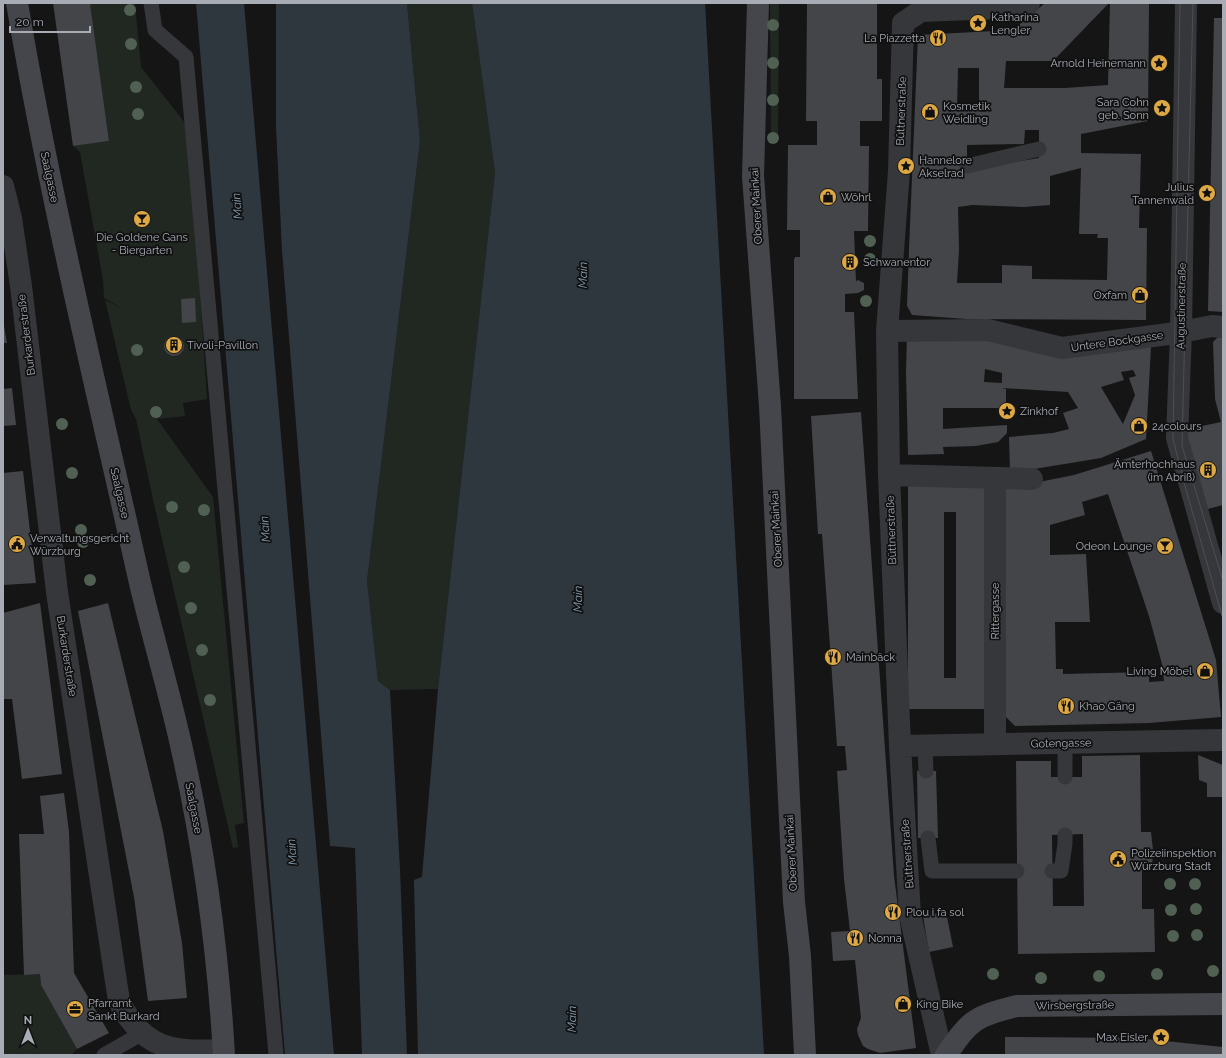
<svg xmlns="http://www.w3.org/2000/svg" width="1226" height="1058" font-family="Raleway,sans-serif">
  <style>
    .green { fill: #212822 }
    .water { fill: #2f373e }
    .building { fill: #444549; fill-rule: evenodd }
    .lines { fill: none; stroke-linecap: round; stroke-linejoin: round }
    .lane { stroke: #36373b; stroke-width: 15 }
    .street { stroke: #36373b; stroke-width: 22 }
    .secondary { stroke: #45464b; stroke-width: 22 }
    .tram { stroke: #4e4f54; stroke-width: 1 }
    .tree { fill: #506052 }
    .labels { text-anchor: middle; stroke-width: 3.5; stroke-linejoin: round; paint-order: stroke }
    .poi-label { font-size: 11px; fill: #a8acb5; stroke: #101011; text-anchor: start }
    .street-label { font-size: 11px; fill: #a8acb5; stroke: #101011 }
    .water-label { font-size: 12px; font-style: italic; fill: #839aac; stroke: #101011 }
  </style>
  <rect width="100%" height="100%" fill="#151516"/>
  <path class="green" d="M90 3H135L141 67 189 128 207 399 183 403 185 416 157 419 213 497 244 823 235 825 238 847 233 848 154 504 136 419 131 410 105 300 123 309 104 298 103 280 80 152 73 146 109 141Z
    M407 3H472L495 173 438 689 390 690 378 681 367 581 420 141Z
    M770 3H779L778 141H771Z
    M40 974 41 985 77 1049 71 1055H3V975Z"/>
  <path class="water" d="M196 3H244L334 1055H285Z
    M276 3H407L420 141 367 581 378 681 390 690 400 869 407 1055H362L355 848 330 846 282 250 276 127Z
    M472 3H705L764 1055H418L414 880 422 877 438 689 495 173Z"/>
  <path class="building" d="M53 3H90L109 141 73 146Z
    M807 3H877V79H882V121H860V146H869L868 231H854L856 281 858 280 864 283V290L858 293 845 294V312H854L858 399H794V260L795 257H800V230H787L788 145H817V121H806Z
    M1045 3H1109L1053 61H1006L1004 88H1065L1108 85 1110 3H1149L1148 121 1081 134V153L1141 154 1139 228H1147L1146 320 966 319 912 315 907 306 909 249 918 35 1013 30ZM958 68H979V109L957 110ZM1025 130H1039V158L990 166 967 172V145L1024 144ZM1081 168 1079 234H1098L1097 238H1108L1107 280 1032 279V266L1002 265V283H957L959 250 958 207 972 205 1024 207 1050 205V176Z
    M1214 18H1223V312L1208 311Z
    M195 298 196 322 182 323 181 299Z
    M3 320 7 343H3Z
    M907 335 1151 347 1146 439 1101 458 1010 473 1009 437 1053 433 1069 429 1063 413 1078 408 1068 392 1002 388 1006 389V408H943V429L1007 425V433L998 442 976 446 943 447 944 454 908 455 906 372ZM985 369 1002 373V383L984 382ZM1133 370 1136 376 1129 378 1135 395 1123 424 1101 387 1124 380 1121 372Z
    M1219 336H1223V505L1204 510 1185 434 1188 429 1221 422 1215 399 1213 342Z
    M164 346a10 10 0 1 1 20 0a10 10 0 1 1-20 0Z
    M12 388 16 425 3 426V389Z
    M861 412 894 876 916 1048 880 1053 868 1049 863 1046 858 1035 857 1029 861 1018 855 960 833 961 831 932 850 931 844 879 837 771 847 770 845 746H837L822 534H818L811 416Z
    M1151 451 1216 660 1221 717 1149 723 1015 726 1002 713 1001 485 1044 481 1074 475ZM1108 494 1149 616 1162 664 1164 681 1149 682V672L1063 674V669H1056L1055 622H1090L1086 554 1050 555V525L1085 515 1082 502Z
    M23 471 36 583 3 585V473Z
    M908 486H985L986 709H908ZM944 512H956V678H944Z
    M40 603 62 774 22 779 12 699H3V613Z
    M108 603 163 831 182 943 187 998 148 1001 134 897 78 611Z
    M1140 755 1141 832H1151L1153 850 1152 869H1142V909H1154L1155 952 1018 954 1016 761H1051V777H1082V756ZM1083 834 1084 906H1053L1052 835Z
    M1198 755 1223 765V797H1207V783L1199 780Z
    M917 771H936L938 838H918Z
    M64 793 69 832 74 973 109 1033 77 1049 41 985 40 974 24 975 19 834H44L40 796Z
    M946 912 953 947 929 952 923 916Z
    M1005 1037 1136 1038 1223 1047V1055H1005Z"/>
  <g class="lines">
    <path class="lane" d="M151 3 155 30 186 57 276 1055
      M967 166 1039 149
      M1065 743V777
      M925 746 926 771
      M928 838 932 871H1017
      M1052 871H1061L1065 844V835
      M104 1055 141 1034"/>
    <path class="street" d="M1186 3 1181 332 1177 438 1223 603
      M3 186 11 218 21 286 57 592 119 1001C143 1049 173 1053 223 1050
      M887 331 988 330 1062 348 1176 333 1212 326 1223 327
      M889 475 1032 479
      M995 479V744
      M900 746 1223 740
      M942 1055 910 915 900 746 889 475 887 331 899 171 903 23 921 11 1025 7 1029 3"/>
    <path class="secondary" d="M17 3C50 198 97 391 140 583 153 638 169 691 181 745 204 847 218 951 224 1055
      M758 3 753 176 770 406 794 902 800 956 805 1055
      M946 1055C971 1019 974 1017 1017 1006L1223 1004"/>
    <path class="tram" d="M1180 3 1173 439 1185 486 1223 619
      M1193 3 1182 446 1223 581"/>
  </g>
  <g class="tree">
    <circle cx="130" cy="10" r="6"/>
    <circle cx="773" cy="25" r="6"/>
    <circle cx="131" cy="44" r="6"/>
    <circle cx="773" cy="63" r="6"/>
    <circle cx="136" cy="87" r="6"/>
    <circle cx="773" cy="100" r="6"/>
    <circle cx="138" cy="114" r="6"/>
    <circle cx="773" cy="138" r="6"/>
    <circle cx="870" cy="241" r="6"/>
    <circle cx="870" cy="259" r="6"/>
    <circle cx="866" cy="301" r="6"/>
    <circle cx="137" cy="350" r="6"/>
    <circle cx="156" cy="412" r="6"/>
    <circle cx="62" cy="424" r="6"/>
    <circle cx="72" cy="473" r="6"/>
    <circle cx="172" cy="507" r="6"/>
    <circle cx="204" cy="510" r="6"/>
    <circle cx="81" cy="530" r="6"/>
    <circle cx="83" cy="542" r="6"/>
    <circle cx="184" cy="567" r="6"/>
    <circle cx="90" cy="580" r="6"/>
    <circle cx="191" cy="608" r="6"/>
    <circle cx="202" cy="650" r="6"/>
    <circle cx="210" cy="700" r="6"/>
    <circle cx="1170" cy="884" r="6"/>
    <circle cx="1195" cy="884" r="6"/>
    <circle cx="1196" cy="909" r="6"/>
    <circle cx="1171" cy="910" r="6"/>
    <circle cx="1197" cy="935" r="6"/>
    <circle cx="1173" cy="936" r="6"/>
    <circle cx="1213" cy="971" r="6"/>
    <circle cx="993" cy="974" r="6"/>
    <circle cx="1157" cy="974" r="6"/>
    <circle cx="1099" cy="976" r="6"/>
    <circle cx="1041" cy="978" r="6"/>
  </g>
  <defs>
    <g id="sight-disc" transform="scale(0.9)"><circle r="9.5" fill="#dea845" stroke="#101011"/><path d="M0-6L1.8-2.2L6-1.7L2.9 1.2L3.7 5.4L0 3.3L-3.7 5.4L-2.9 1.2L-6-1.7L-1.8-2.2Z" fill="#111"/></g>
    <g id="restaurant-disc" transform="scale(0.9)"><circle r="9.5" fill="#dea845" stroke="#101011"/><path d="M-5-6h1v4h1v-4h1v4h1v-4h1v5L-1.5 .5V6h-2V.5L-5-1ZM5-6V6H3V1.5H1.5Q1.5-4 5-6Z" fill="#111"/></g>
    <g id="shop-disc" transform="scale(0.9)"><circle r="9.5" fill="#dea845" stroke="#101011"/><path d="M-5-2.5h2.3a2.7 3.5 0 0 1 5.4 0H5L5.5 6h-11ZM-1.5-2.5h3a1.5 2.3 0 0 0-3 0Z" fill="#111"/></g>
    <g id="bar-disc" transform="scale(0.9)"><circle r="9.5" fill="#dea845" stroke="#101011"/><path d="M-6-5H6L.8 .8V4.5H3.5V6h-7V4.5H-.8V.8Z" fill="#111"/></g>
    <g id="building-disc" transform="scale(0.9)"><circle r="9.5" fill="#dea845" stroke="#101011"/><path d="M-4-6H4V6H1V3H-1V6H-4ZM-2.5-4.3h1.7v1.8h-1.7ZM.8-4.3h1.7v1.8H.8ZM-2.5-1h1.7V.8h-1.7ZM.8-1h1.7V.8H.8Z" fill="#111"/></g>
    <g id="civic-disc" transform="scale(0.9)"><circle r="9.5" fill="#dea845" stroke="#101011"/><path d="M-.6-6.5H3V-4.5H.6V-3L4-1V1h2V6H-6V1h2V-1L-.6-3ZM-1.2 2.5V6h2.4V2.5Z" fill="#111"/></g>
    <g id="office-disc" transform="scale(0.9)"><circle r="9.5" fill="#dea845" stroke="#101011"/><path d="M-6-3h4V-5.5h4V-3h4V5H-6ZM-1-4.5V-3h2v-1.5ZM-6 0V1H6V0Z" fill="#111"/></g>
  </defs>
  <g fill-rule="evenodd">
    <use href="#sight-disc" x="978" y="23"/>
    <use href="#restaurant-disc" x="938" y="38"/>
    <use href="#sight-disc" x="1159" y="63"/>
    <use href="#sight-disc" x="1162" y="108"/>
    <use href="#shop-disc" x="930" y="112"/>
    <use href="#sight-disc" x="906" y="166"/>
    <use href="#sight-disc" x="1207" y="193"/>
    <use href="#shop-disc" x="828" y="197"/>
    <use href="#bar-disc" x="142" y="219"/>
    <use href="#building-disc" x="850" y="262"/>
    <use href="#shop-disc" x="1140" y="295"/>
    <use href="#building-disc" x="174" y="345"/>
    <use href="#sight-disc" x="1007" y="411"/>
    <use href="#shop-disc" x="1139" y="426"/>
    <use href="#building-disc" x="1208" y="470"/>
    <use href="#civic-disc" x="17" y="544"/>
    <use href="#bar-disc" x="1165" y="546"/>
    <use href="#restaurant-disc" x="833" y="657"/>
    <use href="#shop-disc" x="1205" y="671"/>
    <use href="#restaurant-disc" x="1066" y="706"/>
    <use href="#civic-disc" x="1118" y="859"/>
    <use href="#restaurant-disc" x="893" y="912"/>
    <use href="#restaurant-disc" x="855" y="938"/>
    <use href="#shop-disc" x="903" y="1004"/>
    <use href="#office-disc" x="75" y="1009"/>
    <use href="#sight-disc" x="1161" y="1037"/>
  </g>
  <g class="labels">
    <g class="poi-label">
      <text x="991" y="21">Katharina<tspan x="991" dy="13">Lengler</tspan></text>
      <text x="925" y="42" text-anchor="end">La Piazzetta</text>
      <text x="1146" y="67" text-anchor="end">Arnold Heinemann</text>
      <text x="1149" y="106" text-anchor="end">Sara Cohn<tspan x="1149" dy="13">geb. Sonn</tspan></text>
      <text x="943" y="110">Kosmetik<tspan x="943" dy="13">Weidling</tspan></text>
      <text x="919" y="164">Hannelore<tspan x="919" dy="13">Akselrad</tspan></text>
      <text x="1194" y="191" text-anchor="end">Julius<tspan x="1194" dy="13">Tannenwald</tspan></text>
      <text x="841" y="201">Wöhrl</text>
      <text x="142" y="241" text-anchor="middle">Die Goldene Gans<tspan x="142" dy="13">- Biergarten</tspan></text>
      <text x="863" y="266">Schwanentor</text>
      <text x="1127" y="299" text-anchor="end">Oxfam</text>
      <text x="187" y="349">Tivoli-Pavillon</text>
      <text x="1020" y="415">Zinkhof</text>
      <text x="1152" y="430">24colours</text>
      <text x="1195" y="468" text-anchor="end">Ämterhochhaus<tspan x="1195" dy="13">(im Abriß)</tspan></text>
      <text x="30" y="542">Verwaltungsgericht<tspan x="30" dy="13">Würzburg</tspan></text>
      <text x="1152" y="550" text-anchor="end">Odeon Lounge</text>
      <text x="846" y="661">Mainbäck</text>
      <text x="1192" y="675" text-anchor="end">Living Möbel</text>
      <text x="1079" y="710">Khao Gäng</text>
      <text x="1131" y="857">Polizeiinspektion<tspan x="1131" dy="13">Würzburg Stadt</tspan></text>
      <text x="906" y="916">Plou i fa sol</text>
      <text x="868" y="942">Nonna</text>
      <text x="88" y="1007">Pfarramt<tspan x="88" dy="13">Sankt Burkard</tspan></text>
      <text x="916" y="1008">King Bike</text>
      <text x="1148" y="1041" text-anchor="end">Max Eisler</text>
    </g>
    <g class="street-label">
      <text transform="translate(901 111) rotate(-88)" y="4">Büttnerstraße</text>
      <text transform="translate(50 177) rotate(78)" y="4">Saalgasse</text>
      <text transform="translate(756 206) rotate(-93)" y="4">Oberer Mainkai</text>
      <text transform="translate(1181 306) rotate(-89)" y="4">Augustinerstraße</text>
      <text transform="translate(26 335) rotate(-97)" y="4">Burkarderstraße</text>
      <text transform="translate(1117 341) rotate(-8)" y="4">Untere Bockgasse</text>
      <text transform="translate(120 493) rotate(77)" y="4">Saalgasse</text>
      <text transform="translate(776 529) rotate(-93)" y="4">Oberer Mainkai</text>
      <text transform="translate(891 530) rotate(-92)" y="4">Büttnerstraße</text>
      <text transform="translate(995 611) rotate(-90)" y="4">Rittergasse</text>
      <text transform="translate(67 656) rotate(81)" y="4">Burkarderstraße</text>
      <text transform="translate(1061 743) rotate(-1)" y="4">Gotengasse</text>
      <text transform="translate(194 808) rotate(79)" y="4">Saalgasse</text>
      <text transform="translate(791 853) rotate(-93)" y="4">Oberer Mainkai</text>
      <text transform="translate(907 854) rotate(-94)" y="4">Büttnerstraße</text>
      <text transform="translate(1075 1005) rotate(-1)" y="4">Wirsbergstraße</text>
    </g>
    <g class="water-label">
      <text transform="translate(237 206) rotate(-95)" y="4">Main</text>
      <text transform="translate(583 275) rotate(-89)" y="4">Main</text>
      <text transform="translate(265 529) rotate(-95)" y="4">Main</text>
      <text transform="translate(578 599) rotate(-89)" y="4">Main</text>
      <text transform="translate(292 852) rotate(-95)" y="4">Main</text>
      <text transform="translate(572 1019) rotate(-89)" y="4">Main</text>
    </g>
  </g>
  <rect width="1226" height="1058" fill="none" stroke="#a8acb5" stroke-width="8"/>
  <g transform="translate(28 1030)" stroke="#101011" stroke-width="3" paint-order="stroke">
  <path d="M0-3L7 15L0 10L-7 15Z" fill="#a8acb5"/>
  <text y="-6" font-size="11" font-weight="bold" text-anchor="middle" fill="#a8acb5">N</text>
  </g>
  <path d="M10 26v6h80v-6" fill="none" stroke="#a8acb5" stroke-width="2"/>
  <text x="16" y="26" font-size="12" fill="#a8acb5" stroke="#101011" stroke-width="3" paint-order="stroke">20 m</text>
</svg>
